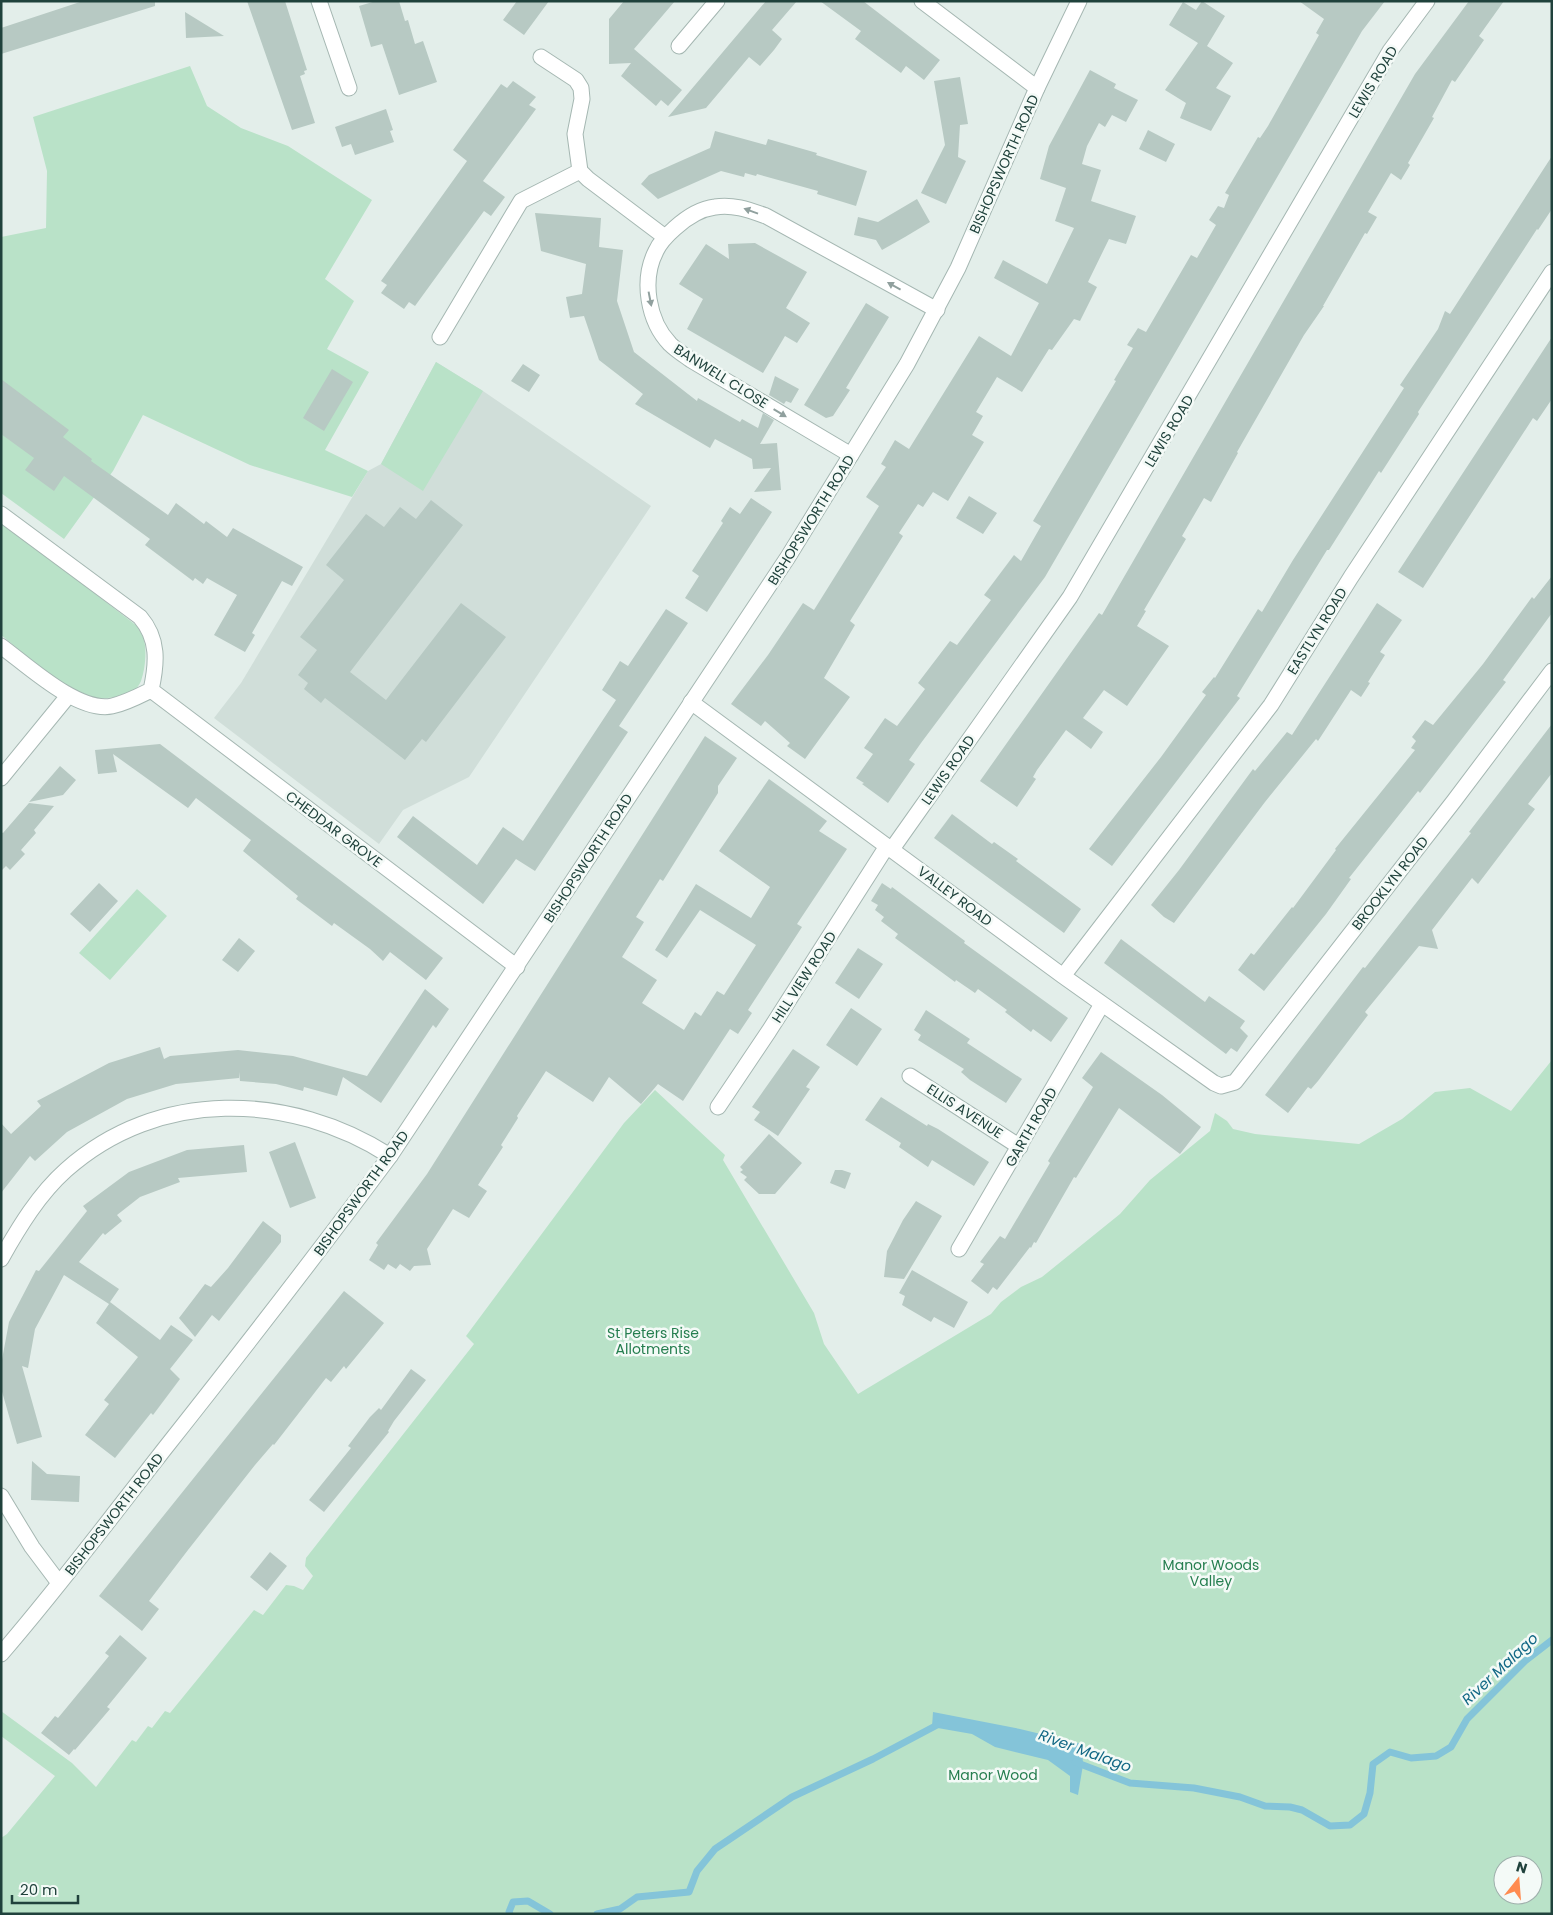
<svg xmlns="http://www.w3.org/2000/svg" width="1553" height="1915" font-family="Poppins,sans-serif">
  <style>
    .built { fill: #d0ded9 }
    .green { fill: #b9e2c8; fill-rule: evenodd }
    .water { fill: #84c4d9 }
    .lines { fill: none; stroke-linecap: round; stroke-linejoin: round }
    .stream { stroke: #84c4d9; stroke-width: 7 }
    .building { fill: #b7c9c3 }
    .minor-casing { stroke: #a5b7b2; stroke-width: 17 }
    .tertiary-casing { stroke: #a5b7b2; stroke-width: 17 }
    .minor { stroke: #fff; stroke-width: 15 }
    .tertiary { stroke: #fff; stroke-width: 15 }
    .oneway { fill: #90a09e }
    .labels { text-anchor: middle; stroke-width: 5; stroke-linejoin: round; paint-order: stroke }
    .street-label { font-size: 14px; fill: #20423c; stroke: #f4faf7 }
    .park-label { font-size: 14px; fill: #257e4f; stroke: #f4faf7 }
    .water-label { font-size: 15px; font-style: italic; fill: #126885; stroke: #f4faf7 }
  </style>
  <rect width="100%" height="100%" fill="#e3eeea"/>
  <path class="built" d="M436 362 483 391 651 506 469 777 403 810 379 844 214 718 241 683 368 471 381 464Z"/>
  <path class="green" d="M190 66 207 106 241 128 288 146 372 200 325 279 354 301 327 349 369 372 325 450 368 471 352 497 250 465 143 415 113 471 64 539 1 493V237L46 228 47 171 33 117Z
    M436 362 483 391 423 491 381 464Z
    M1 521 137 626C139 630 143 635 144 640 147 652 145 670 141 681 138 689 131 693 124 695 116 697 105 699 97 698 68 694 25 654 1 635Z
    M137 889 167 916 110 980 79 953Z
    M1552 1060V1914H1V1838L7 1834 55 1776 1 1736V1711L72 1763 96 1787 132 1740 136 1742 148 1726 152 1728 165 1711 170 1713 254 1610 263 1615 286 1585 294 1586 303 1590 313 1576 305 1566 306 1558 474 1344 466 1336 624 1123 655 1090 725 1155 723 1160 814 1313 824 1344 858 1394 991 1314 1001 1302 1021 1287 1042 1277 1120 1214 1150 1180 1210 1131 1215 1113 1227 1121 1233 1129 1255 1134 1359 1144 1402 1119 1435 1092 1470 1088 1511 1111ZM1503 1865H1533V1895H1503Z"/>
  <path class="water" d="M933 1712 1020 1729 1082 1744 1083 1765 1078 1795 1070 1792V1776L1048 1760 995 1747 972 1734 932 1727Z"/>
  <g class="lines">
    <path class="stream" d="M1075 1762 1130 1783 1194 1788 1240 1797 1265 1806 1290 1807 1302 1810 1330 1826 1350 1825 1364 1814 1370 1793 1373 1764 1390 1752 1411 1758 1436 1756 1451 1747 1467 1719 1525 1661 1552 1640
      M510 1914 509 1912 513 1902 528 1901 550 1914
      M597 1914 620 1909 637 1897 689 1892 697 1871 715 1849 792 1797 873 1759 939 1724"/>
  </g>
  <path class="building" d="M83 1H155V6L1 54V28Z
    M247 1H285L307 70 304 71 305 74 300 76 315 123 292 130Z
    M376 1H399L405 21 408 20 415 44 423 41 437 82 399 95 382 44 371 47 359 6Z
    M517 1H549L524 35 503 20Z
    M624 1H675L634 49 682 90 668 106 661 100 656 106 621 76 631 63 609 64V19Z
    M766 1H797L772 30 782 39 774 50 760 66 749 57 706 108 668 117Z
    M820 1H863L940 60 924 80 906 66 901 73 855 39 861 31Z
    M1202 1 1225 16 1207 46 1233 63 1216 88 1231 96 1211 131 1180 118 1186 103 1165 90 1198 43 1169 25 1183 2 1196 10Z
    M1299 1H1385L1362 31 1045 577 921 743 909 760 915 764 888 803 862 784 864 783 856 778 873 754 864 748 885 718 897 726 925 689 918 683 950 641 957 645 991 600 984 595 1014 555 1021 561 1041 526 1033 521 1116 381 1114 380 1133 348 1127 345 1138 328 1146 332 1191 255 1197 258 1216 225 1209 220 1218 206 1224 208 1229 195 1225 193 1258 137 1260 138 1268 126 1319 35 1316 33 1324 19Z
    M1469 1H1504L1479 36 1484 40 1455 82 1452 80 1432 117 1434 118 1408 163 1410 165 1401 180 1391 173 1368 212 1377 217 1367 234 1365 233 1323 306H1324L1304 335 1237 452 1238 453 1211 502 1204 498 1182 536 1186 539 1144 610 1146 611 1137 626 1169 646 1127 706 1104 690 1083 718 1103 732 1091 749 1066 730 1037 770 1033 777 1036 779 1017 807 980 781 1099 613 1102 615 1415 74Z
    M185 12 224 36 186 38Z
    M1090 70 1116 84 1114 88 1138 100 1126 122 1112 115 1105 127 1099 123 1087 146 1082 164 1101 170 1091 201 1136 216 1126 244 1109 239 1088 282 1097 287 1080 321 1074 319 1052 350 1049 349 1022 392 997 377 976 412 983 416 972 435 984 442 948 501 933 492 923 507 918 504 899 533 903 536 850 621 855 625 824 678 850 697 805 759 787 746 790 743 765 721 761 726 731 704 768 655 803 603 814 610 879 506 866 497 886 467 881 464 895 440 909 449 979 336 1011 356 1039 303 994 278 1003 260 1047 284 1074 228 1055 221 1066 188 1040 179 1049 146Z
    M960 77 968 124 960 125 958 157 966 161 946 204 921 193 945 145 934 81Z
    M513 81 536 97 529 105 536 109 483 181 505 197 491 216 484 211 415 306 409 302 404 309 381 293 387 285 381 281 467 161 453 150 501 84 507 88Z
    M386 109 393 130 390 131 394 142 355 155 351 144 342 147 335 127Z
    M1148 130 1175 144 1166 162 1139 149Z
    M715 131 766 145 768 139 817 153 816 155 867 171 856 206 817 194 818 191 757 174 756 176 745 173 744 177 721 171 658 199 641 184 649 175 710 148Z
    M1552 156V209L1538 230 1537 229 1418 412 1419 414 1381 473 1379 471 1329 550H1327L1237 696 1240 698 1112 866 1089 849 1161 757 1206 695 1202 692 1214 677 1215 678 1258 609 1262 612 1293 560 1404 388 1400 385 1438 329 1445 311 1450 314Z
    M917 199 930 222 905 237 882 250 876 240 854 235 858 217 878 222Z
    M535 213 601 218 599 247 623 250 617 301 634 352 697 401 698 398 740 422 742 419 758 428 763 413 774 420 760 444 777 443 781 490 754 492 771 468 753 469 752 459 715 439 710 448 635 404 643 394 599 360 584 316 570 318 566 297 582 294 586 264 541 251Z
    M755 243 807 272 786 308 810 323 797 343 785 336 763 373 687 329 703 299 679 284 706 244 729 259 728 244Z
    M866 303 889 317 846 388 850 390 833 416 826 418 804 405Z
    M1552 337V399L1537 421 1533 418 1423 588 1398 572Z
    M523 364 540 375 529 392 511 381Z
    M332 369 353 382 324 431 303 418Z
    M775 376 799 389 791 403 786 401 784 404 769 395Z
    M1 379 69 430 63 437 92 459 91 461 168 515 176 503 204 524 206 521 227 537 233 528 303 567 292 586 282 581 252 633 255 635 245 652 214 635 237 595 207 578 203 584 195 578 193 581 145 545 150 539 64 476 54 491 25 470 34 458 1 434Z
    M969 496 997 513 983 534 956 518Z
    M751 498 772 512 707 612 685 598 699 576 692 571 723 523 721 521 730 507 740 514Z
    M431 500 463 525 350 672 386 700 461 603 506 637 426 742 422 739 405 760 325 698 321 703 304 689 308 683 298 675 317 650 300 637 344 580 326 565 366 514 384 527 400 507 416 519Z
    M1552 576V613L1503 680 1506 682 1420 793 1418 791 1349 878 1351 879 1326 914 1264 991 1238 970 1251 953 1254 955 1292 907 1293 908 1336 850 1335 849 1415 750 1411 748 1416 741 1412 737 1425 720 1433 725 1483 664 1532 597 1534 599Z
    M1377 603 1402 620 1380 652 1385 655 1368 682 1370 683 1361 697 1351 690 1318 741 1316 739 1265 802 1174 923 1164 917 1151 905 1179 870 1253 769 1255 771 1287 732 1292 735Z
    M666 609 688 623 619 726 628 732 535 871 516 859 483 904 397 837 413 816 477 865 503 827 523 841 616 700 602 690 620 661 628 666Z
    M1552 724V773L1528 804 1535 809 1478 884 1472 878 1432 930 1438 949 1419 946 1365 1012 1368 1015 1318 1081 1311 1089 1308 1087 1288 1113 1265 1095 1363 967 1365 968 1471 833 1469 832Z
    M705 736 737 758 718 786V793L663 881 660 879 636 917 644 922 622 957 657 980 642 1003 684 1030 695 1012 701 1016 717 991 724 995 756 945 700 910 667 958 655 950 696 884 751 918 770 887 719 851 769 779 827 821 819 831 847 849 797 924 802 927 748 1010 752 1013 738 1034 730 1029 683 1101 658 1084 641 1104 609 1077 593 1102 546 1071 517 1116 518 1118 501 1145 503 1147 478 1185 487 1191 469 1218 453 1209 427 1249 431 1265 414 1266 410 1271 400 1264 396 1269 388 1264 384 1270 369 1260 378 1245 376 1243 427 1174Z
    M160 744 443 958 426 980 390 952 383 961 370 949 334 923 332 926 296 899 298 896 243 851 251 840 196 798 188 808 113 754 117 772 98 774 95 750Z
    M60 766 76 780 63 795 29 802Z
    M29 803 54 806 34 830 36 833 21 850 25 854 10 870 6 866 1 871V832L3 833Z
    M952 814 992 844 994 842 1018 859 1016 861 1081 909 1064 933 934 838Z
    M99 883 118 901 90 932 70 914Z
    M882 883 891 889 892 887 965 941 964 943 1068 1018 1051 1042 1033 1029 1031 1032 1005 1012 1007 1010 978 989 975 993 956 980 955 982 895 938 898 934 881 921 884 917 875 910 878 905 871 901Z
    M239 938 255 951 238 972 222 960Z
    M1121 939 1205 1002 1209 996 1245 1021 1240 1028 1248 1036 1237 1052 1231 1048 1226 1054 1104 963Z
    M858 948 883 964 859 999 835 983Z
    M425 989 449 1009 436 1028 433 1025 381 1103 343 1077 337 1096 304 1087 303 1091 276 1084 240 1081 239 1072V1078L176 1084 127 1099 67 1132 35 1161 30 1156 1 1193V1123L11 1134 41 1106 37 1101 109 1063 160 1047 164 1059 170 1056 238 1050 293 1056 367 1076Z
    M851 1008 882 1029 857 1066 826 1045Z
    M926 1010 970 1039 967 1043 1022 1079 1006 1103 970 1080 961 1072 964 1069 918 1040 921 1035 914 1030Z
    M793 1049 820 1067 806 1087 810 1089 778 1136 754 1120 760 1112 752 1107Z
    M1101 1052 1162 1095 1201 1127 1180 1154 1119 1108 1076 1178 1074 1177 1036 1243 1034 1242 1031 1248 1030 1247 997 1290 993 1287 988 1294 971 1281 984 1264 980 1262 1000 1236 1005 1239 1050 1163 1048 1161 1093 1087 1082 1078Z
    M881 1097 927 1126 928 1124 938 1129 989 1162 974 1186 932 1160 928 1167 899 1147 901 1143 865 1120Z
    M769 1134 802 1163 775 1194H759L744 1180 747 1177 740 1172 743 1170 740 1167Z
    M295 1142 316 1198 290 1208 269 1152Z
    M244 1145 247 1172 178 1178 180 1182 140 1197 117 1215 122 1221 105 1235 103 1233 79 1262 119 1289 110 1302 160 1340 171 1325 193 1340 170 1369 180 1379 153 1415 151 1413 115 1458 85 1435 109 1404 104 1400 138 1357 96 1323 109 1304 64 1275 35 1329 28 1368 22 1366 42 1437 17 1444 1 1388V1365L9 1322 36 1270 39 1271 87 1211 83 1206 129 1172 187 1150Z
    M835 1170H842L851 1173 845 1189 830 1183Z
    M916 1201 942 1216 904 1279 884 1277 887 1251 903 1220Z
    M263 1221 281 1235V1242L219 1321 212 1315 195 1337 179 1318 205 1284 211 1287 228 1268Z
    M912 1270 968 1302 954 1328 934 1317 931 1322 902 1305 905 1296 899 1293Z
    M344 1291 384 1323 346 1369 344 1366 331 1382 326 1378 274 1445 273 1444 255 1465 188 1550 149 1601 159 1609 142 1631 99 1596Z
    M411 1369 426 1380 394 1421 388 1431 389 1432 324 1512 309 1500 351 1448 348 1446 370 1417 379 1408 381 1410Z
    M32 1461 47 1474 80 1476 79 1502 31 1500Z
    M270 1552 287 1566 267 1591 250 1577Z
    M120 1635 147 1658 107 1707 110 1709 75 1750 74 1749 69 1755 41 1733 55 1716 58 1718 91 1678 109 1656 105 1653Z"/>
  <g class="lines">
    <g class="minor-casing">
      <path id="minor" d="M319 1 349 88
        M922 1 1037 88
        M679 46 717 1
        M541 57 576 80 581 88 582 99 575 134 580 171
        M440 337 521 201 580 171 588 179 665 237
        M851 455 691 360C684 355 676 350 670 344 648 321 641 280 656 251 660 242 667 235 675 228 686 218 699 209 715 207 733 204 749 210 766 216L937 310
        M1 514 140 617C159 639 157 663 151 690
        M1 646C27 665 78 713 112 706 126 703 139 696 151 690
        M151 690 517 967
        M691 702 1063 976 1214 1083 1221 1086 1235 1082 1454 801 1552 671
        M1 778 68 696
        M892 849 1070 597 1390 51 1427 1
        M1063 976 1271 705 1351 577 1552 272
        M910 1076 1020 1147
        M718 1107 769 1031 887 846
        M959 1249 1102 1004
        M1 1259C19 1227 39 1194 66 1170 158 1088 290 1092 390 1156
        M1 1496 32 1547 59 1583"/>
    </g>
    <g class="tertiary-casing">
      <path id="tertiary" d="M1 1654C59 1587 112 1516 166 1447 242 1351 317 1254 390 1156L788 557 907 364 958 268 1037 88 1079 1"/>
    </g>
    <use href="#minor" class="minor"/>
    <use href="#tertiary" class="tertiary"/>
  </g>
  <defs><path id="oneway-solid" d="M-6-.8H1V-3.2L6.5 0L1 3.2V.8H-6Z" transform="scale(1.25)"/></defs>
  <g class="oneway">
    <use href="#oneway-solid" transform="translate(751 211) rotate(-160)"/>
    <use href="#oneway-solid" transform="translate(894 286) rotate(-151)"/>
    <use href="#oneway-solid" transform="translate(650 299) rotate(79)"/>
    <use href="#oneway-solid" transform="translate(780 413) rotate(31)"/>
  </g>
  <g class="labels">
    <g class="street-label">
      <text transform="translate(1373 82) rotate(-59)" y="5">LEWIS ROAD</text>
      <text transform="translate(1004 164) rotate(-66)" y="5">BISHOPSWORTH ROAD</text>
      <text transform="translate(721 376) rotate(32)" y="5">BANWELL CLOSE</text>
      <text transform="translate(1169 431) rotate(-59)" y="5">LEWIS ROAD</text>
      <text transform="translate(811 520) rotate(-58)" y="5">BISHOPSWORTH ROAD</text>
      <text transform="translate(1317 631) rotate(-58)" y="5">EASTLYN ROAD</text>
      <text transform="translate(948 770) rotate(-55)" y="5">LEWIS ROAD</text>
      <text transform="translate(334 829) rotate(37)" y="5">CHEDDAR GROVE</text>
      <text transform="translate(588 858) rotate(-57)" y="5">BISHOPSWORTH ROAD</text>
      <text transform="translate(1390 883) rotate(-52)" y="5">BROOKLYN ROAD</text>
      <text transform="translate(955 896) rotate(37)" y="5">VALLEY ROAD</text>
      <text transform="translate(804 977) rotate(-57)" y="5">HILL VIEW ROAD</text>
      <text transform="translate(965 1111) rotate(33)" y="5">ELLIS AVENUE</text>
      <text transform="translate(1031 1127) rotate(-60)" y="5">GARTH ROAD</text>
      <text transform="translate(361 1193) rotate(-54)" y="5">BISHOPSWORTH ROAD</text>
      <text transform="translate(114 1514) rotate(-52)" y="5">BISHOPSWORTH ROAD</text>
    </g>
    <g class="park-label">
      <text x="653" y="1338">St Peters Rise<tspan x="653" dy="16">Allotments</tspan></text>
      <text x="1211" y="1570">Manor Woods<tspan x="1211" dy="16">Valley</tspan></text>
      <text x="993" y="1780">Manor Wood</text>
    </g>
    <g class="water-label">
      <text transform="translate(1500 1669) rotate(-43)" y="5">River Malago</text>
      <text transform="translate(1085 1751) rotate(20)" y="5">River Malago</text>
    </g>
  </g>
  <rect width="1553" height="1915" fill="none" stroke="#20423c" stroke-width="5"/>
  <g transform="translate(1518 1880) rotate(17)"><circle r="24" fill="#f4faf7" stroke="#9fb0ac"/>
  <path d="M0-4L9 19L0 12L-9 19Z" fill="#ff8b50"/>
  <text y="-8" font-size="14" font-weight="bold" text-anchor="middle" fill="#20423c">N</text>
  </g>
  <path d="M12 1895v8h66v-8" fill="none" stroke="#20423c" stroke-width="2.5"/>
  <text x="20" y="1895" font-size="15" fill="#20423c" stroke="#f4faf7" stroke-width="4" paint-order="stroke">20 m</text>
</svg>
